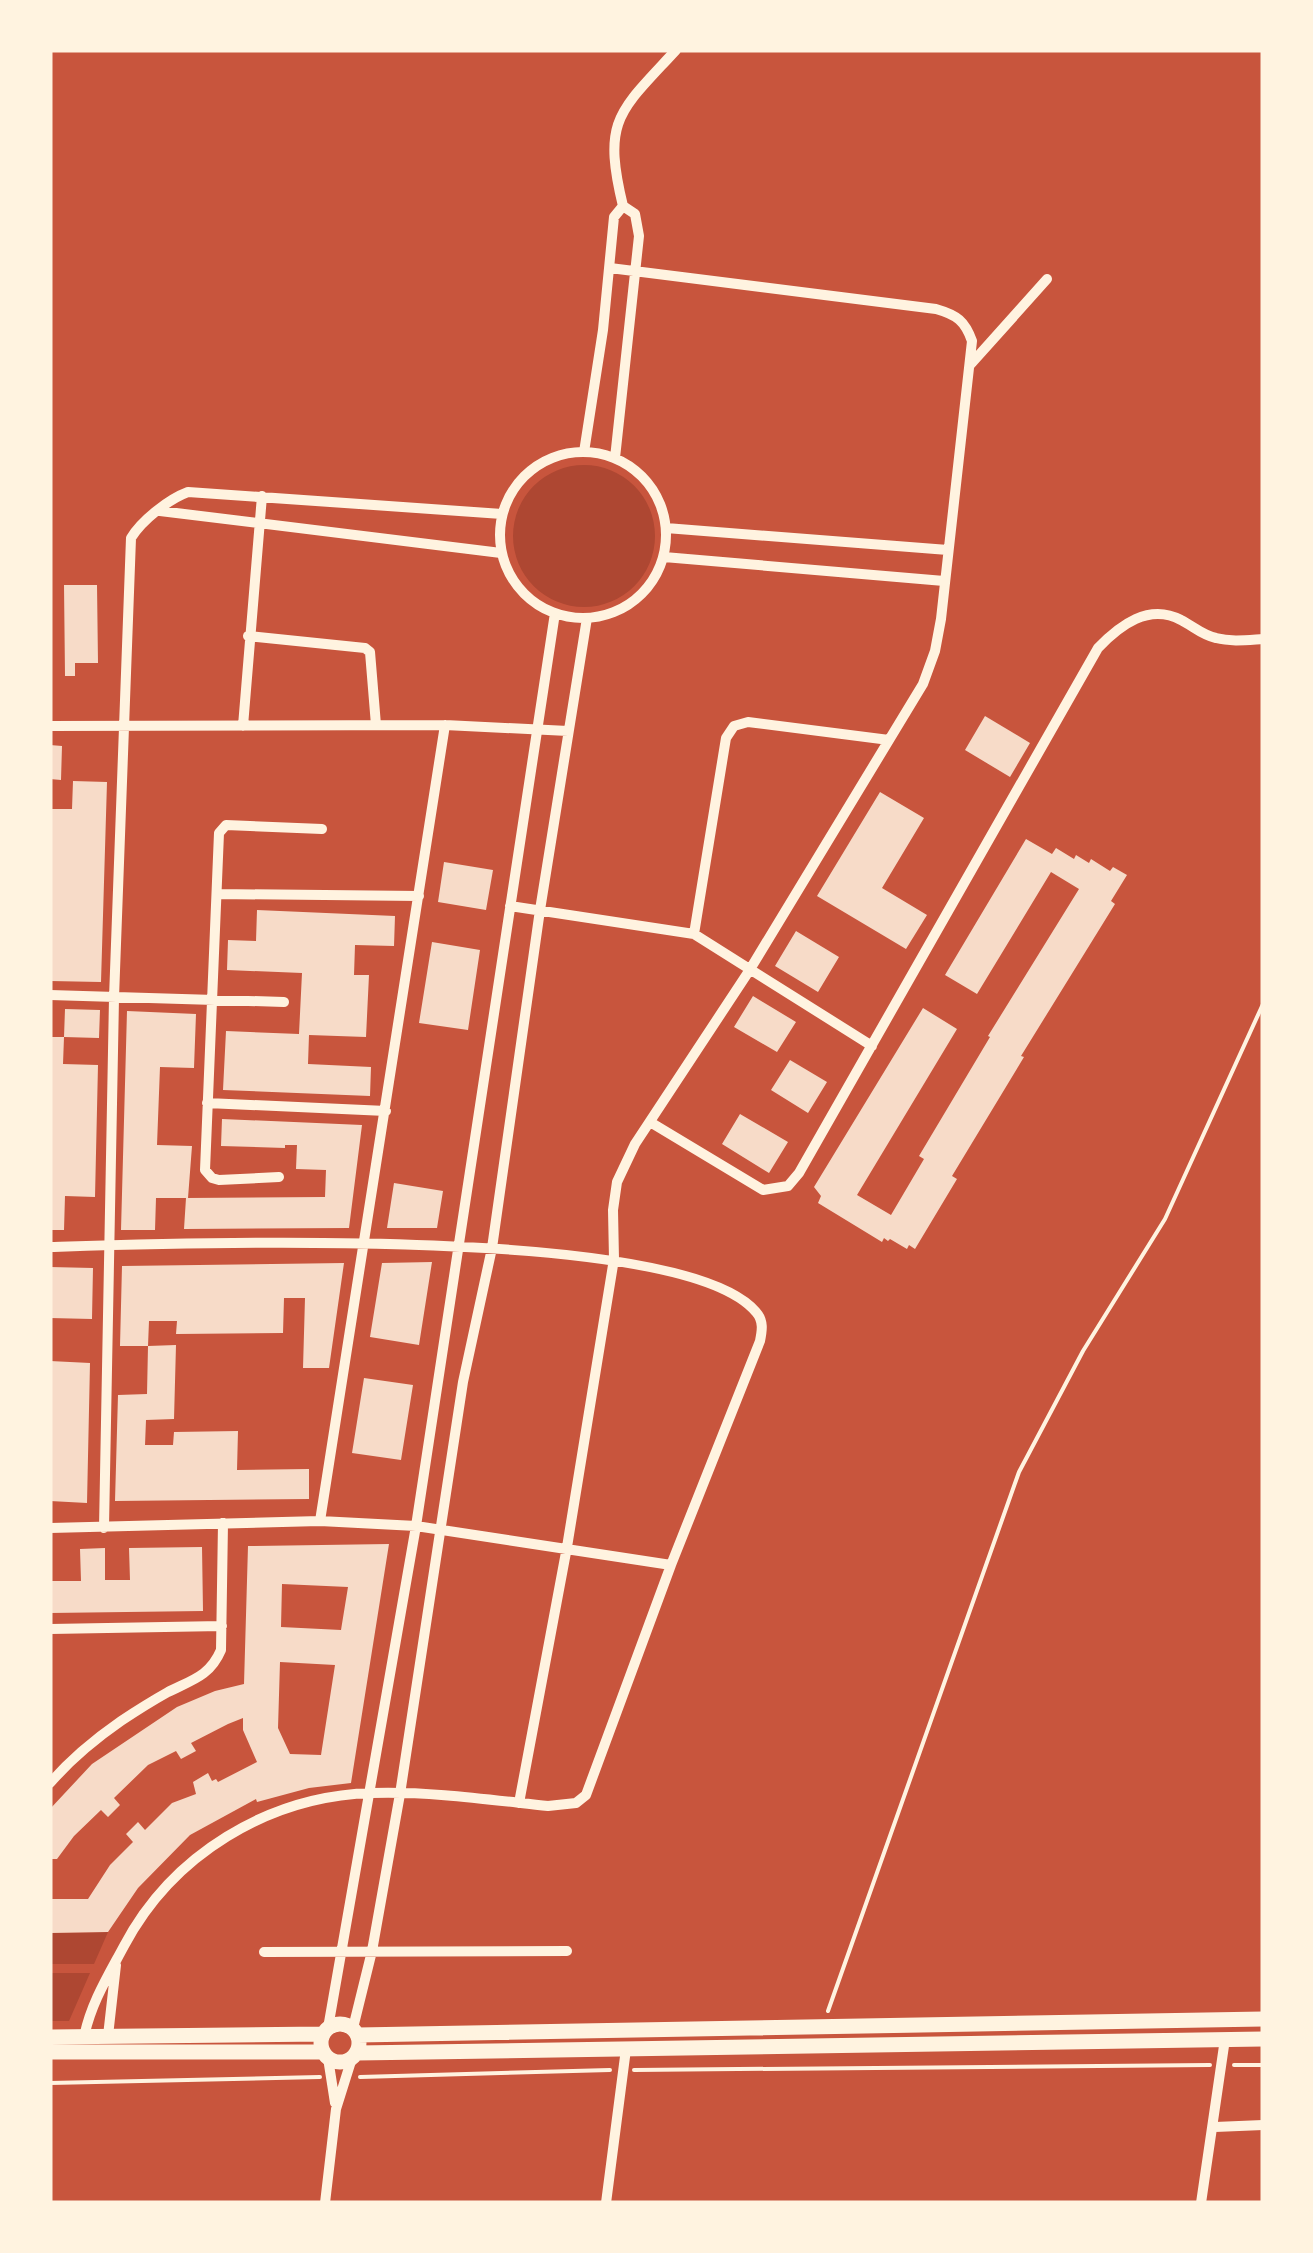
<svg xmlns="http://www.w3.org/2000/svg" width="1313" height="2253" font-family="'Zilla Slab',serif">
  <style>
    .green { fill: #ae4732 }
    .building { fill: #f7dbc8; fill-rule: evenodd }
    .lines { fill: none; stroke-linecap: round; stroke-linejoin: round }
    .path { stroke: #fff3e0; stroke-width: 4 }
    .minor { stroke: #fff3e0; stroke-width: 10 }
    .secondary { stroke: #fff3e0; stroke-width: 15 }
  </style>
  <rect width="100%" height="100%" fill="#c8553d"/>
  <path class="green" d="M513 536a71 71 0 1 1 142 0a71 71 0 1 1-142 0Z
    M108 1932 94 1964H50V1933Z
    M90 1973 69 2021H50V1973Z"/>
  <path class="building" d="M64 585H97L98 663H75V676H65Z
    M985 716 1030 743 1010 777 965 750Z
    M50 745 62 746 61 780 50 779Z
    M73 781 107 782 101 982 50 981V809H72Z
    M880 792 924 818 882 888 927 915 906 949 817 896Z
    M1026 839 1052 854 1056 848 1074 859 1076 855 1089 863 1091 859 1110 871 1113 867 1127 875 1111 901 1115 904 1021 1056 1024 1057 952 1176 957 1179 915 1249 909 1245 907 1249 890 1239 888 1241 884 1238 882 1242 818 1203 821 1196 814 1187 923 1008 957 1029 857 1195 891 1215 924 1159 919 1156 990 1037 988 1036 1079 889 1051 872 977 994 945 975Z
    M444 862 493 870 486 910 438 902Z
    M257 910 395 916 394 946 355 945 354 975H369L366 1037 309 1035 308 1064 371 1067 370 1096 223 1090 226 1031 299 1034 302 973 227 970 228 940 256 941Z
    M796 931 839 957 818 992 775 966Z
    M432 942 480 950 468 1030 419 1023Z
    M753 996 796 1022 777 1052 734 1027Z
    M65 1009 100 1010 99 1038 64 1037Z
    M127 1011 196 1014 194 1068 160 1067 157 1145 192 1146 188 1198H156L155 1230H121Z
    M50 1037H64L63 1064 98 1065 95 1197 65 1196 64 1230H50Z
    M790 1060 827 1082 808 1113 771 1090Z
    M740 1114 788 1142 769 1173 722 1144Z
    M222 1119 362 1125 349 1228 184 1229 186 1198 325 1197 326 1170 296 1169 297 1145H285V1148L221 1146Z
    M394 1183 443 1191 437 1228H387Z
    M432 1262 419 1345 370 1337 382 1263Z
    M344 1263 329 1368H303L305 1298H284L283 1333 176 1334 177 1321H149L148 1346H120L122 1266Z
    M50 1267 93 1268 92 1319 50 1318Z
    M176 1345 174 1419 146 1420 145 1445H173L174 1432 238 1431 237 1470 309 1469V1499L115 1501 118 1395 147 1394 148 1346Z
    M50 1361 90 1363 87 1503 50 1501Z
    M364 1378 413 1385 401 1460 352 1453Z
    M389 1544 351 1783 309 1788 257 1802 256 1799 190 1835 138 1888 108 1932 50 1933V1899H88L110 1865 133 1842 126 1834 138 1822 145 1830 172 1803 196 1794 193 1782 208 1773 212 1781 216 1779 218 1782 257 1762 243 1730V1718L228 1724 191 1743 196 1751 181 1759 176 1751 148 1765 114 1798 120 1805 108 1817 101 1810 74 1836 57 1859H50V1809L92 1764 177 1707 215 1691 244 1684 248 1546ZM282 1584 348 1587 341 1630 281 1627ZM280 1662 335 1665 321 1755 290 1754 278 1728Z
    M202 1547 203 1611 50 1613V1581H81L80 1549 105 1548V1580H130L129 1548Z"/>
  <g class="lines">
    <path class="path" d="M828 2011 1019 1472 1083 1351 1165 1219 1263 1004
      M1234 2065H1263
      M634 2070 1210 2065
      M360 2077 610 2070
      M50 2083 320 2077"/>
    <path class="minor" d="M970 365 1047 279
      M500 535a83 83 0 1 1 166 0a83 83 0 1 1-166 0Z
      M584 452 603 330 614 217 623 206
      M615 458 639 236 635 214 623 206C602 119 619 112 676 50
      M160 511 501 553
      M666 528 948 550
      M664 557 944 581
      M248 636 365 648 370 652 376 725
      M50 726 445 725 568 731
      M243 726 262 496
      M217 894 419 896
      M510 906 694 934 872 1046
      M694 934 726 738 734 726 748 722 889 740
      M50 995 284 1002
      M207 1103 386 1111
      M650 1122 763 1190 788 1186 799 1173 1098 648C1120 625 1149 603 1181 620 1193 626 1202 635 1216 638 1231 642 1247 640 1263 639
      M279 1177 219 1180 212 1178 205 1170 219 833 226 825 322 829
      M50 1247C174 1243 682 1224 756 1312 764 1321 762 1331 760 1341L671 1565 586 1795 576 1803 548 1806C492 1800 428 1791 372 1793 268 1796 172 1855 124 1946 108 1976 91 2003 84 2037
      M320 1521 445 725
      M50 1528 320 1521 416 1526 671 1565
      M104 1528 114 998 131 538C142 520 169 499 188 492L502 514
      M50 1629 222 1626
      M50 1783C71 1759 95 1739 121 1721 136 1711 152 1701 168 1692 192 1680 210 1676 221 1650L223 1523
      M519 1803 567 1547 614 1259 613 1210 617 1182 635 1144 749 971 923 684 935 651 941 619 972 341C965 321 957 315 936 309L610 268
      M264 1952 567 1951
      M328 2028 416 1526 555 613
      M353 2028 372 1951 400 1794 463 1382 492 1248 540 910 587 618
      M108 2036 116 1965
      M328 2058 335 2103
      M1215 2127 1263 2125
      M325 2203 336 2109 352 2058
      M606 2203 626 2049
      M1201 2203 1225 2039"/>
    <path class="secondary" d="M321 2043a19 19 0 1 1 38 0a19 19 0 1 1-38 0Z
      M358 2035 1263 2019
      M50 2037 323 2034
      M50 2052H323
      M357 2053 1263 2039"/>
  </g>
  <rect width="1313" height="2253" fill="none" stroke="#fff3e0" stroke-width="105"/>
</svg>
